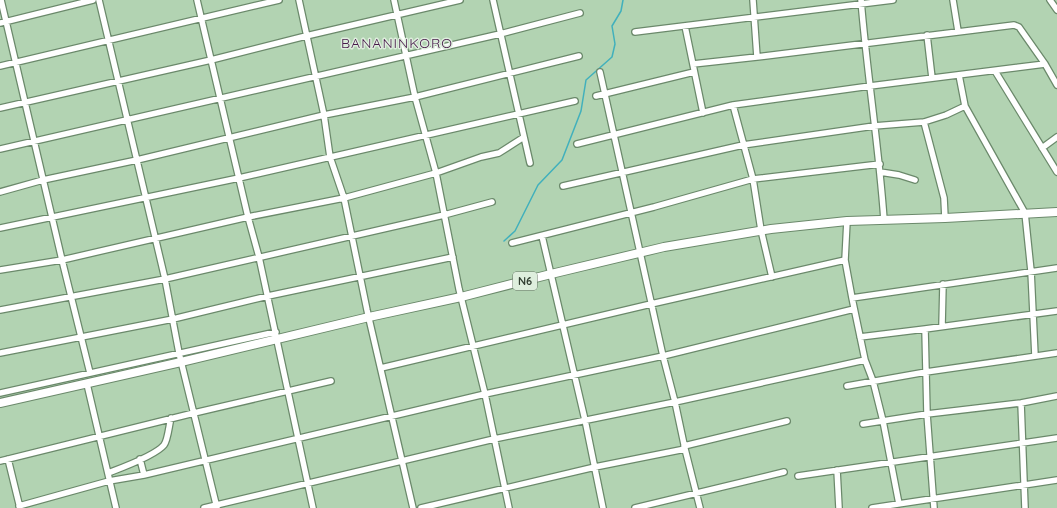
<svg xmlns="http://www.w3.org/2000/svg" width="1057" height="508" font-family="Quicksand,sans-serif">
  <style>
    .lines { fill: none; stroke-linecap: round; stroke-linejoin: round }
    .stream { stroke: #41b0bc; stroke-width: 1.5 }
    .minor-casing { stroke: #6b896b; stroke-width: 8 }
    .highway-casing { stroke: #6b896b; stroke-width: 10 }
    .minor { stroke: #fff; stroke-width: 5.5 }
    .highway { stroke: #fff; stroke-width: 8 }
    .labels { text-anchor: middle; stroke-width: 3; stroke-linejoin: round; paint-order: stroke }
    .shield { fill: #deeedd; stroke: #667465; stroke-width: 1 }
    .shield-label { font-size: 11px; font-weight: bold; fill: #323f32 }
    .quarter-label { font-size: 14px; letter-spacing: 1px; fill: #47194a; stroke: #deeedd }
  </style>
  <rect width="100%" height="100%" fill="#b2d3b2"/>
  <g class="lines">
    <path class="stream" d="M504 241 515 231 538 185 562 160 581 111 586 80 612 57 615 44 612 26 621 11 623 0"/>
    <g class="minor-casing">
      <path id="minor" d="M1 0 62 260 90 373
        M99 0 165 279 179 353 217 508
        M197 0 248 217 259 257 313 508
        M299 0 324 115 330 157 344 198 367 310 413 508
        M394 0 415 97 436 173 459 289 485 394 509 508
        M493 0 530 163
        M753 0 757 57
        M861 0C867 74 879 147 884 220
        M953 0 958 31
        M1050 0 1057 10
        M0 23 93 0
        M685 26 703 113
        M635 32 893 0
        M927 35 932 78
        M693 64 757 57 1014 25 1019 27 1045 64 1057 85
        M0 66 279 0
        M995 71 1057 172
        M600 72 663 356 675 402 685 449 700 508
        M959 75 965 106 1025 213 1031 271 1035 356
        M596 96 694 72
        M733 105 753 179 761 230 772 277
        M0 108 211 60 306 36 460 0
        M924 122 944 198 945 218
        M577 144 733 105 870 86 1045 64
        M1042 148 1057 137
        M0 149 500 34 580 13
        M880 172 899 175 915 180
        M563 186 743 145 874 126 924 122 946 115 965 106
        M0 192 43 180 137 160 324 115 415 97 579 56
        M847 221 845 260 852 298 865 360 873 381 883 421 899 504
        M0 228 239 178 575 101
        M542 236 585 420 603 508
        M512 243 654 207 753 179 880 164
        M0 270 62 260 248 217 344 198 436 173 481 157 499 153 524 137
        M852 298 1057 268
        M0 310 165 279 444 215 492 202
        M942 326 943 284
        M925 329 927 414 934 508
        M860 337 925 329 1057 311
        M0 353 173 319 268 296 453 257
        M381 368 651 304 845 260
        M87 384 116 508
        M847 386 926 372 1057 353
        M0 393 276 332
        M1021 403 1025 508
        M863 424 927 414 1021 403 1057 396
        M684 446 787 421
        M8 459 20 508
        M140 459 144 475
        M0 461 194 413 331 381
        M837 470 839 508
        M108 473C121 468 155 456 164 445 168 440 169 425 171 418
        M798 476 1057 438
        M19 506 109 481 144 475 485 394 663 356 854 309
        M204 508 494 439 675 402 865 360
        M421 508 595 467 685 449
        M635 508 784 472
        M872 508 1057 480"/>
    </g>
    <g class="highway-casing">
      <path id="highway" d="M0 403 181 362 369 317 461 297 551 274 664 247 771 229 847 221 945 218 1057 212"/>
    </g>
    <use href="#minor" class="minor"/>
    <use href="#highway" class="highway"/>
  </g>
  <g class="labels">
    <rect class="shield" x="513" y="272" width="24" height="18" rx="3"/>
    <g class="shield-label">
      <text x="525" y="285">N6</text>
    </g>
    <g class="quarter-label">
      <text x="397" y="48">BANANINKORO</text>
    </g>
  </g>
</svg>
